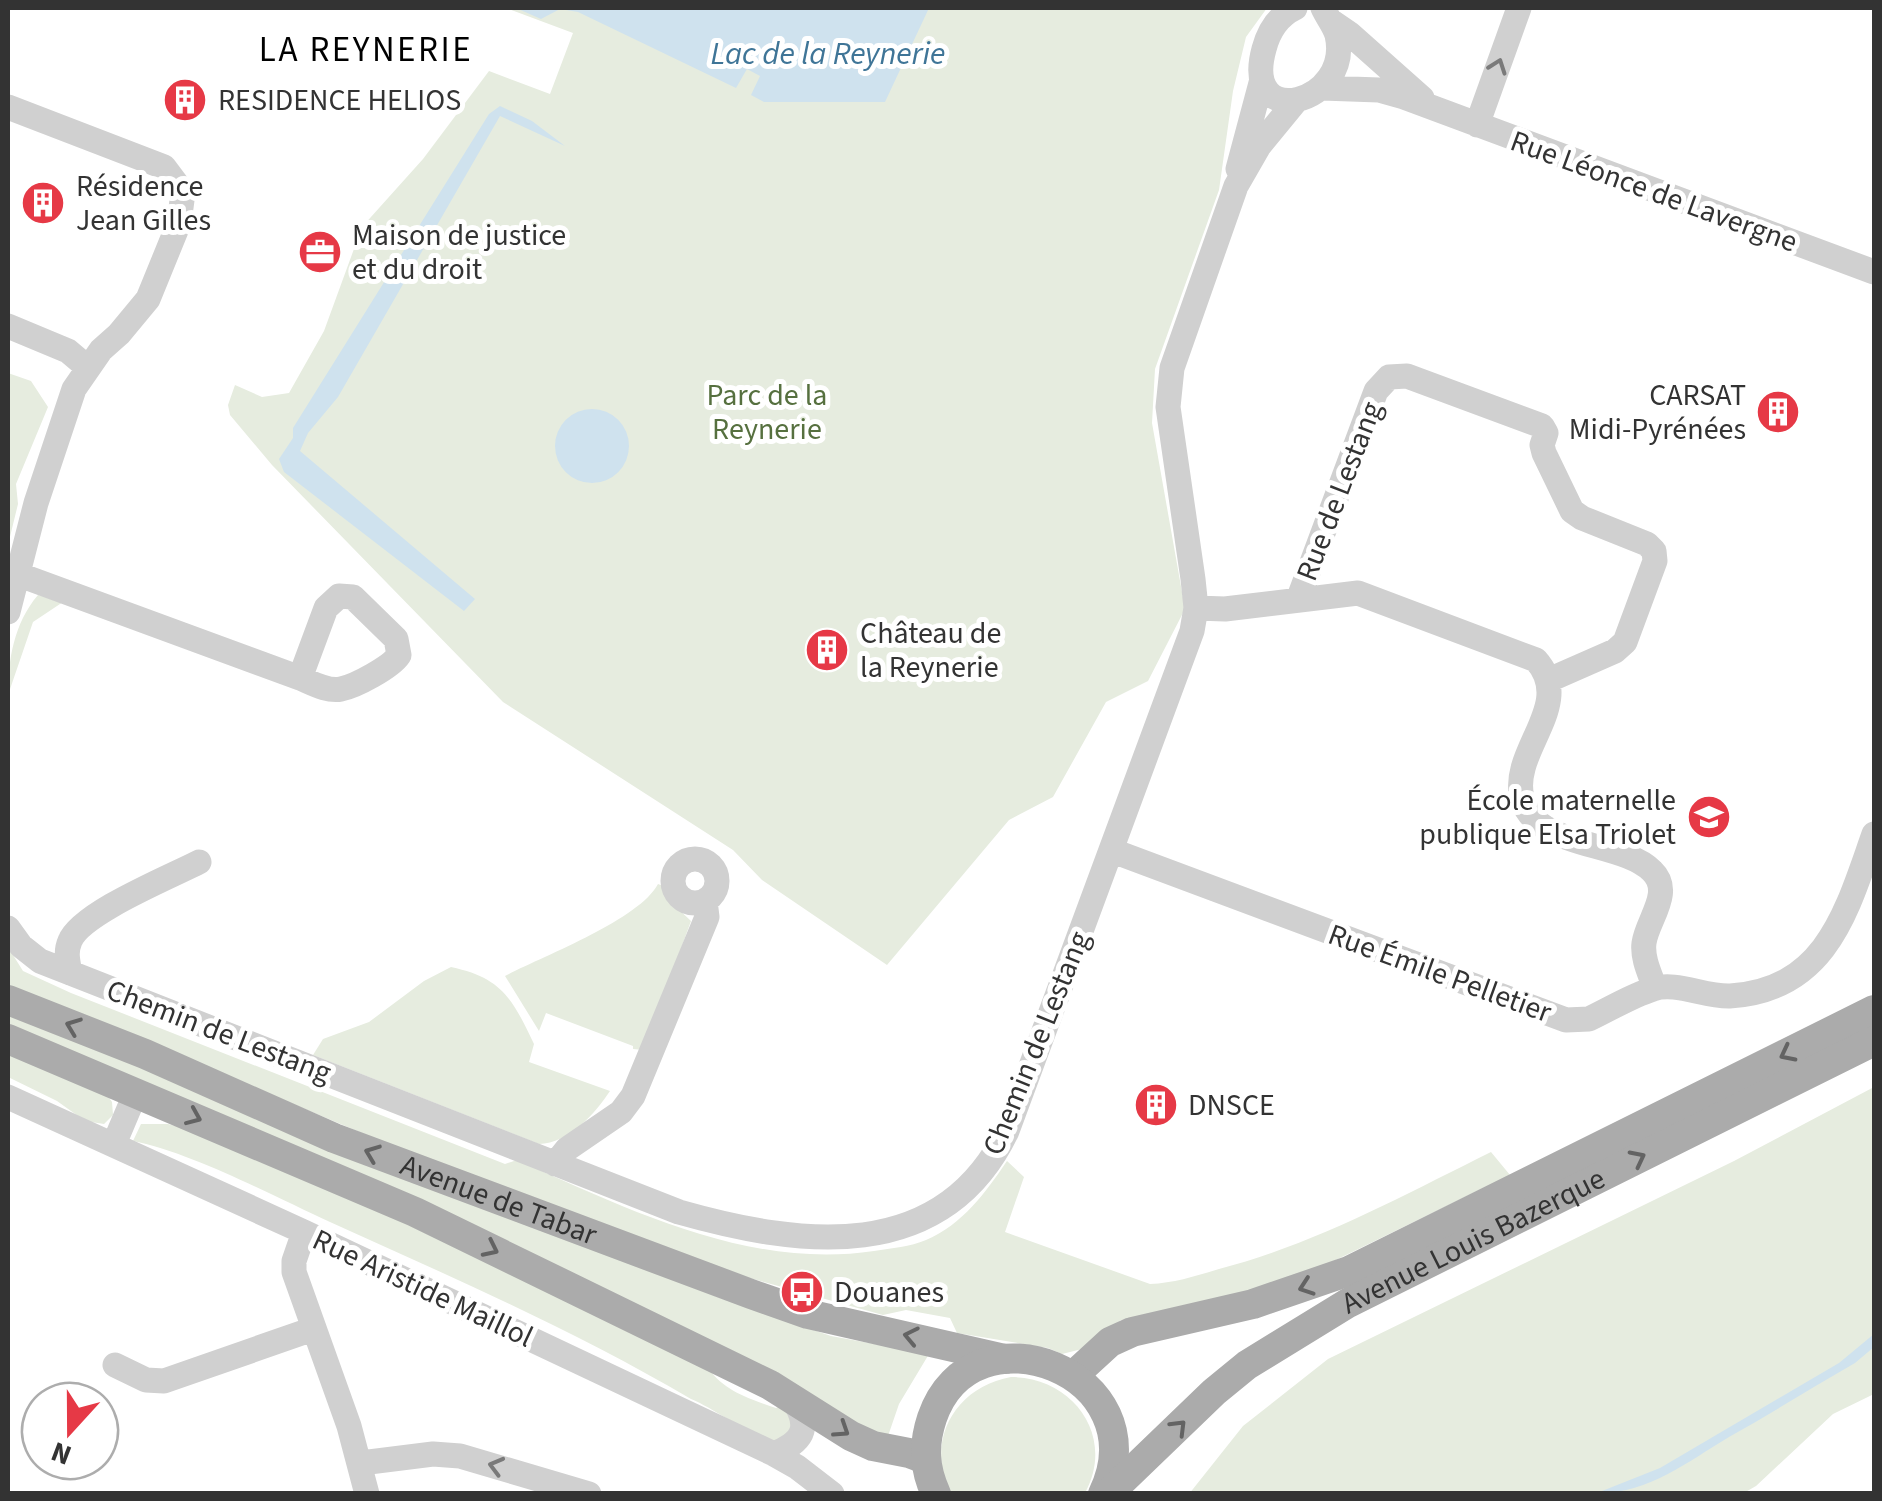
<svg xmlns="http://www.w3.org/2000/svg" width="1882" height="1501" font-family="'Source Sans 3',sans-serif">
  <style>
    .green { fill: #e6ecdf }
    .water { fill: #cfe2ee }
    .lines { fill: none; stroke-linecap: round; stroke-linejoin: round }
    .minor { stroke: #d0d0d0; stroke-width: 25 }
    .major { stroke: #ababab; stroke-width: 30 }
    .oneway { stroke: #7a7a7a }
    .oneway2 { stroke: #636363 }
    .labels { text-anchor: middle; stroke-width: 10; stroke-linejoin: round; paint-order: stroke }
    .poi-label { font-size: 30px; fill: #333; stroke: #fff; text-anchor: start }
    .street-label { font-size: 30px; fill: #333; stroke: #fff }
    .park-label { font-size: 30px; fill: #56703f; stroke: #fff }
    .water-label { font-size: 32px; font-style: italic; fill: #3f7597; stroke: #fff }
    .quarter-label { font-size: 35px; letter-spacing: 2.5px; fill: #000; stroke: #fff }
  </style>
  <rect width="100%" height="100%" fill="#fff"/>
  <path class="green" d="M506 8H1267L1246 37 1233 91 1219 190 1155 369 1152 423 1185 609 1148 681 1106 702 1053 797 1009 820 887 965 762 880 733 850 503 702 272 465 230 415 228 405 235 385 262 397 289 393 324 331 362 227 423 159 489 71 550 94 573 33Z
    M8 373 31 381 48 407 16 484 18 504 8 545Z
    M38 595 66 600 33 622 8 695C8 660 14 623 38 595Z
    M658 884 663 886 673 904 691 921 644 1050 633 1049V1046L546 1013 539 1031 505 976C543 956 639 920 658 884Z
    M8 947 23 971 71 993 505 1164 517 1160C628 1209 749 1270 874 1251 892 1248 910 1247 926 1240 962 1225 986 1192 1007 1161L1024 1177 1005 1232 1150 1284C1174 1283 1196 1276 1219 1269 1315 1244 1402 1196 1491 1152L1510 1175 1303 1276 1147 1317 1121 1320 1082 1349 1062 1354 1048 1348 957 1333 950 1318 906 1310 883 1315 735 1274 414 1155 248 1085 8 992Z
    M451 967C502 978 512 998 534 1044L529 1062 610 1091C595 1114 569 1143 539 1144L313 1055 323 1039 369 1022 424 981Z
    M8 1011 720 1298 831 1336 929 1354 899 1404 888 1436 870 1434 8 1026Z
    M8 1051 106 1093 112 1102 113 1115 104 1124 85 1121 57 1101 8 1077Z
    M1874 1087V1394L1833 1414 1756 1486 1742 1494H1189L1243 1426 1328 1359 1734 1161Z
    M141 1124H168L194 1131 375 1209 709 1369C724 1391 752 1400 776 1408L785 1404 795 1424 780 1442C754 1440 718 1410 691 1399 575 1331 452 1277 330 1222 273 1196 193 1153 133 1141Z
    M1011 1377C1073 1377 1116 1436 1085 1493L951 1494C924 1441 955 1387 1011 1377Z"/>
  <path class="water" d="M516 8H929L885 102H764L751 95 760 76 747 69 736 88 578 12 560 9 541 19Z
    M500 106 532 121 565 146 500 116 338 397 308 433 300 451 475 599 464 611 284 472 279 459 293 438V428L489 114Z
    M555 446a37 37 0 1 1 74 0a37 37 0 1 1-74 0Z
    M1874 1334V1347L1855 1363C1813 1387 1772 1413 1729 1437 1687 1462 1648 1494 1597 1493L1660 1468 1839 1363Z"/>
  <g class="lines">
    <path class="minor" d="M1295 8C1278 16 1269 30 1264 49 1241 133 1353 104 1337 35 1334 25 1327 17 1323 8
      M1331 21 1350 34 1422 98
      M1322 88 1379 90 1404 97 1874 272
      M8 107 164 167 179 187 182 200 179 223 148 299 119 334 101 350 74 389 36 503 8 612
      M1477 125 1519 8
      M1238 169 1261 83
      M8 326 68 351 87 367
      M17 574 300 678C312 683 328 692 341 689 356 686 391 667 399 655L396 639 353 597 339 596 326 608 300 678
      M1298 600 1376 391 1389 377 1407 376 1542 426 1546 433 1542 445 1544 453 1572 511 1582 518 1647 544 1654 551 1655 561 1625 642 1615 651 1549 680
      M1196 608 1225 609 1358 593 1536 660C1576 705 1510 750 1522 798 1535 849 1621 840 1652 871 1674 892 1647 920 1644 943 1642 958 1650 974 1655 988
      M1113 851 1566 1020 1589 1019C1610 1009 1631 996 1653 989 1675 981 1705 997 1730 996 1827 990 1847 910 1874 834
      M673 881a22 22 0 1 1 44 0a22 22 0 1 1-44 0Z
      M8 928 21 946 40 961 679 1212C799 1246 942 1266 1007 1131L1192 631 1196 608 1193 579 1168 407 1172 368 1236 186 1259 146 1295 102
      M70 973C68 962 65 952 70 941 81 913 170 877 199 862
      M8 1097 304 1232 774 1454 797 1467 832 1494
      M114 1144 136 1092
      M555 1164 567 1149 621 1112 633 1096 707 917 705 901
      M304 1232 294 1261V1272L349 1426 367 1494
      M115 1365 146 1380 164 1381 313 1329
      M774 1454C807 1440 810 1425 791 1396
      M361 1463 433 1454 460 1456 589 1494"/>
    <g class="major">
      <path id="s1" d="M8 1000 145 1054 334 1138 751 1294 808 1314 1005 1359"/>
      <path d="M8 1039 415 1212 770 1385 851 1436 873 1446 909 1453 925 1459"/>
      <path d="M1074 1375 1110 1342 1132 1332 1253 1304 1349 1271 1874 1010"/>
      <path d="M936 1494C924 1468 923 1445 932 1418 972 1300 1161 1374 1103 1494"/>
      <path id="s2" d="M1108 1494 1214 1392 1247 1365 1348 1303 1874 1041"/>
    </g>
  </g>
  <defs><path id="oneway-chevron" d="M-2-3.5L2.5 0L-2 3.5" fill="none" stroke-width="1.6" stroke-linecap="round" stroke-linejoin="round" transform="scale(2.5)"/></defs>
  <g class="oneway">
    <use href="#oneway-chevron" transform="translate(1498 66) rotate(-70)"/>
    <use href="#oneway-chevron" transform="translate(496 1466) rotate(-165)"/>
  </g>
  <g class="oneway2">
    <use href="#oneway-chevron" transform="translate(73 1026) rotate(-159)"/>
    <use href="#oneway-chevron" transform="translate(1787 1054) rotate(153)"/>
    <use href="#oneway-chevron" transform="translate(194 1117) rotate(23)"/>
    <use href="#oneway-chevron" transform="translate(372 1153) rotate(-159)"/>
    <use href="#oneway-chevron" transform="translate(1638 1158) rotate(-27)"/>
    <use href="#oneway-chevron" transform="translate(491 1249) rotate(26)"/>
    <use href="#oneway-chevron" transform="translate(1306 1287) rotate(161)"/>
    <use href="#oneway-chevron" transform="translate(911 1336) rotate(-168)"/>
    <use href="#oneway-chevron" transform="translate(1179 1427) rotate(-45)"/>
    <use href="#oneway-chevron" transform="translate(842 1430) rotate(33)"/>
  </g>
  <defs>
    <g id="building-disc" transform="scale(2.25)"><circle r="9.5" fill="#e63946" stroke="#fff"/><path d="M-4-6H4V6H1V3H-1V6H-4ZM-2.5-4.3h1.7v1.8h-1.7ZM.8-4.3h1.7v1.8H.8ZM-2.5-1h1.7V.8h-1.7ZM.8-1h1.7V.8H.8Z" fill="#fff"/></g>
    <g id="office-disc" transform="scale(2.25)"><circle r="9.5" fill="#e63946" stroke="#fff"/><path d="M-6-3h4V-5.5h4V-3h4V5H-6ZM-1-4.5V-3h2v-1.5ZM-6 0V1H6V0Z" fill="#fff"/></g>
    <g id="school-disc" transform="scale(2.25)"><circle r="9.5" fill="#e63946" stroke="#fff"/><path d="M0-5L7-2L0 1L-7-2ZM-4 1L0 2.5L4 1V4Q0 6-4 4Z" fill="#fff"/></g>
    <g id="bus-disc" transform="scale(2.25)"><circle r="9.5" fill="#e63946" stroke="#fff"/><path d="M-5-6H5V4H4V6H2V4H-2V6H-4V4H-5ZM-3.5-4V0h7V-4ZM-3.5 1.2v1.5H-2V1.2ZM2 1.2v1.5H3.5V1.2Z" fill="#fff"/></g>
  </defs>
  <g fill-rule="evenodd">
    <use href="#building-disc" x="185" y="100"/>
    <use href="#building-disc" x="43" y="203"/>
    <use href="#office-disc" x="320" y="252"/>
    <use href="#building-disc" x="1778" y="412"/>
    <use href="#building-disc" x="827" y="650"/>
    <use href="#school-disc" x="1709" y="817"/>
    <use href="#building-disc" x="1156" y="1105"/>
    <use href="#bus-disc" x="802" y="1292"/>
  </g>
  <g class="labels">
    <g class="poi-label">
      <text x="218" y="110">RESIDENCE HELIOS</text>
      <text x="76" y="196">Résidence<tspan x="76" dy="34">Jean Gilles</tspan></text>
      <text x="352" y="245">Maison de justice<tspan x="352" dy="34">et du droit</tspan></text>
      <text x="1746" y="405" text-anchor="end">CARSAT<tspan x="1746" dy="34">Midi-Pyrénées</tspan></text>
      <text x="860" y="643">Château de<tspan x="860" dy="34">la Reynerie</tspan></text>
      <text x="1676" y="810" text-anchor="end">École maternelle<tspan x="1676" dy="34">publique Elsa Triolet</tspan></text>
      <text x="1188" y="1115">DNSCE</text>
      <text x="834" y="1302">Douanes</text>
    </g>
    <g class="street-label">
      <text transform="translate(1654 191) rotate(20)" y="10">Rue Léonce de Lavergne</text>
      <text transform="translate(1339 491) rotate(-69)" y="10">Rue de Lestang</text>
      <text transform="translate(1440 973) rotate(20)" y="10">Rue Émile Pelletier</text>
      <text transform="translate(219 1031) rotate(21)" y="10">Chemin de Lestang</text>
      <text transform="translate(1036 1043) rotate(-68)" y="10">Chemin de Lestang</text>
      <text dy="10" stroke="none"><textPath href="#s1" startOffset="530">Avenue de Tabar</textPath></text>
      <text dy="10" stroke="none"><textPath href="#s2" startOffset="448">Avenue Louis Bazerque</textPath></text>
      <text transform="translate(423 1288) rotate(25)" y="10">Rue Aristide Maillol</text>
    </g>
    <g class="park-label">
      <text x="767" y="405">Parc de la<tspan x="767" dy="34">Reynerie</tspan></text>
    </g>
    <g class="water-label">
      <text x="828" y="64">Lac de la Reynerie</text>
    </g>
    <g class="quarter-label">
      <text x="366" y="61">LA REYNERIE</text>
    </g>
  </g>
  <rect width="1882" height="1501" fill="none" stroke="#333333" stroke-width="20"/>
  <g transform="translate(70 1431) rotate(201)"><circle r="48" fill="#ffffff" stroke="#adadad" stroke-width="2.5"/>
  <path d="M0-8L18 38L0 25L-18 38Z" fill="#e63946"/>
  <text y="-15" font-size="28" font-weight="bold" text-anchor="middle" fill="#333333">N</text>
  </g>
</svg>
